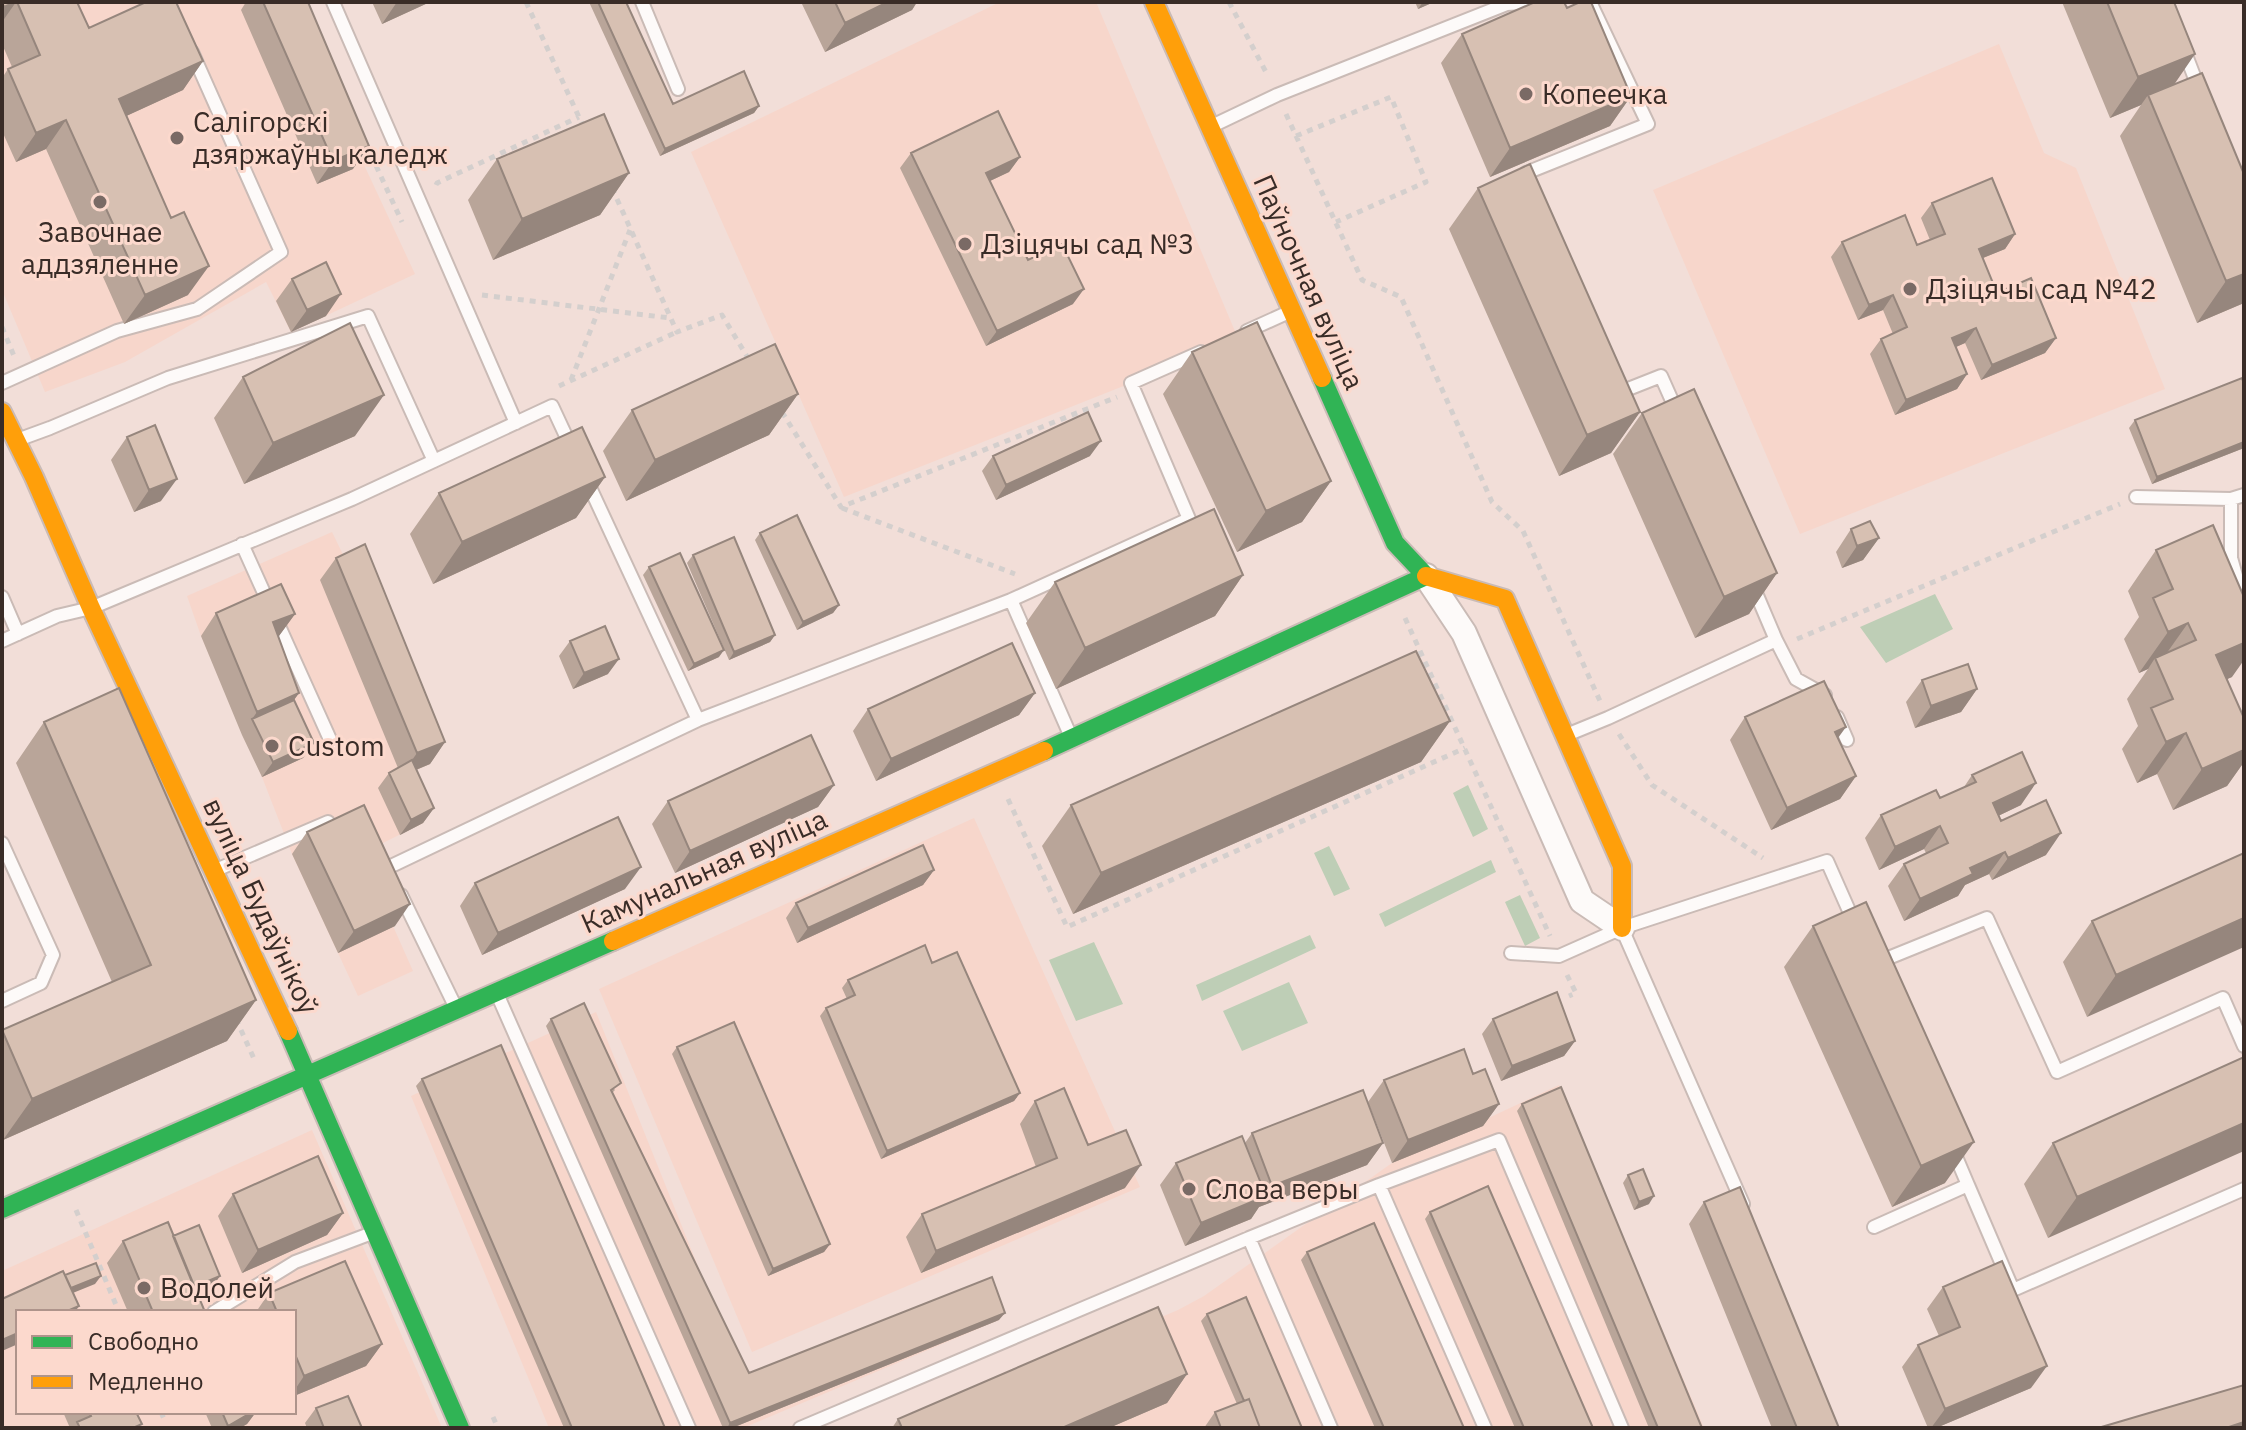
<svg xmlns="http://www.w3.org/2000/svg" width="2246" height="1430" font-family="'IBM Plex Sans',sans-serif">
  <style>
    .built { fill: #f7d6cb; fill-rule: evenodd }
    .green { fill: #beceb6 }
    .lines { fill: none; stroke-linecap: round; stroke-linejoin: round }
    .lane-casing { stroke: #cabbb6; stroke-width: 16 }
    .street-casing { stroke: #cabbb6; stroke-width: 28 }
    .fast-casing { stroke: #cabbb6; stroke-width: 22 }
    .slow-casing { stroke: #cabbb6; stroke-width: 22 }
    .path { stroke: #d4cfcd; stroke-width: 5; stroke-dasharray: 6 6; stroke-linecap: butt }
    .lane { stroke: #fdfaf9; stroke-width: 12 }
    .street { stroke: #fdfaf9; stroke-width: 24 }
    .fast { stroke: #30b455; stroke-width: 18 }
    .slow { stroke: #ff9f0a; stroke-width: 18 }
    .wall { fill: #b9a599 }
    .shaded-wall { fill: #96867d }
    .building { fill: #d7c0b2; stroke: #96867d; stroke-width: 2 }
    .poi-dot { fill: #7a6a65; stroke: #fcd9cd; stroke-width: 3 }
    .labels { text-anchor: middle; stroke-width: 6; stroke-linejoin: round; paint-order: stroke }
    .poi-label { font-size: 28px; fill: #392c27; stroke: #fcd9cd; text-anchor: start }
    .street-label { font-size: 28px; fill: #392c27; stroke: #fcd9cd }
  </style>
  <rect width="100%" height="100%" fill="#f2ded8"/>
  <path class="built" d="M2 2H288L415 274 291 332 266 282 125 362 45 392 2 290Z
    M1000 2H1096L1237 336 1131 383 844 497 691 152Z
    M1999 44 2044 153 2076 168 2165 389 1800 534 1653 190Z
    M332 532 349 567 430 764 401 776 423 823 361 854 413 971 358 996 292 854 262 777 201 636 187 596Z
    M974 818 1140 1187 752 1352 599 989Z
    M596 1012 744 1381 986 1285 999 1320 743 1428H549L411 1096Z
    M1559 1085 1704 1428H897L1178 1310 1204 1296 1392 1163Z
    M312 1130 442 1428H2V1271ZM18 1312H294V1412H18Z"/>
  <path class="green" d="M1935 594 1953 629 1886 663 1860 627Z
    M1468 785 1488 829 1473 837 1453 793Z
    M1329 846 1350 889 1334 896 1314 853Z
    M1491 860 1496 872 1385 927 1379 914Z
    M1520 895 1540 938 1525 946 1505 902Z
    M1310 935 1316 948 1202 1001 1196 985Z
    M1094 942 1123 1004 1076 1021 1049 960Z
    M1289 982 1308 1023 1242 1051 1223 1011Z"/>
  <g class="lines">
    <g class="lane-casing">
      <path id="lane" d="M333 2 516 423
        M642 2 678 89
        M2184 50 2199 89
        M1212 126 1277 95 1507 4 1540 2
        M1529 181 1526 173 1648 124 1590 2
        M1247 331 1289 312
        M2 383 117 331 197 309 281 252 192 52
        M1618 393 1661 376 1677 412
        M20 439 50 428 168 378 368 316 434 461
        M2136 497 2231 499 2244 495
        M2231 499V558L2244 604
        M242 544 333 746
        M2 597 18 634
        M1011 600 1189 519 1131 383 1201 352
        M1776 640 1796 679 1825 695
        M2 641 57 616 91 608 352 499 552 406 572 449
        M1837 717 1847 740
        M698 720 1011 600 1071 737
        M1569 734 1608 718 1776 640 1753 586
        M2 843 53 955 41 983 2 1001
        M387 868 698 720 587 481
        M216 870 328 822
        M401 895 456 1008
        M1623 931 1743 1204
        M1511 953 1559 956 1622 928 1827 861 1854 922
        M1876 963 1987 918 2057 1072 2223 998 2244 1046
        M498 996 689 1428
        M1954 1152 1968 1185
        M1379 1185 1485 1428
        M1874 1227 1968 1185 2013 1290 2244 1189
        M1249 1238 1379 1185 1499 1140 1622 1428
        M214 1312 295 1262 372 1233
        M800 1428 1249 1238 1331 1428"/>
    </g>
    <g class="street-casing">
      <path id="street" d="M1426 576 1464 633 1582 901 1622 928"/>
    </g>
    <g class="fast-casing">
      <path id="fast" d="M1322 378 1395 543 1426 576
        M1044 751 1426 576
        M288 1031 460 1428
        M2 1209 613 941"/>
    </g>
    <g class="slow-casing">
      <path id="slow" d="M1154 2 1322 378
        M2 412 34 477 91 608 288 1031
        M1426 576 1505 599 1622 866V928
        M613 941 1044 751"/>
    </g>
    <path class="path" d="M526 2 584 128
      M1229 2 1268 76
      M1286 114 1362 280 1401 297 1492 502 1523 531 1600 701
      M1296 136 1391 97 1426 182 1336 222
      M366 144 402 222
      M436 185 437 183 579 117
      M612 188 677 332 722 315 751 363
      M482 295 670 318
      M2 327 14 356
      M571 380 630 230
      M559 386 677 332
      M782 412 841 507 1117 397
      M842 508 1015 574
      M1405 618 1550 936
      M1797 639 2120 504
      M1619 734 1652 785 1763 858
      M1008 799 1067 927 1465 748
      M1567 975 1576 993 1569 996
      M236 1019 255 1061
      M76 1210 119 1312
      M161 1412 164 1419
      M493 1417 498 1428"/>
    <use href="#lane" class="lane"/>
    <use href="#street" class="street"/>
    <use href="#fast" class="fast"/>
    <use href="#slow" class="slow"/>
  </g>
  <path class="wall" d="M2 2H77L89 28 203 61 183 90 126 116 188 295 124 324 46 149 16 162 2 131V78L8 69 12 67 2 44Z
    M246 2H308L353 169 317 184 241 10Z
    M372 2H430L382 24Z
    M589 2H626L673 104 759 106 754 113 660 156Z
    M801 2H917L912 10 825 52Z
    M1415 2H1434L1418 9Z
    M2062 2H2174V84L2244 303 2197 323 2120 136 2141 105 2110 118Z
    M1567 8 1631 96 1610 126 1490 177 1441 63 1462 34Z
    M911 153 1020 157 1009 172 990 181 1028 260 1073 304 986 346 900 168Z
    M497 159 629 173 600 215 493 260 468 200Z
    M1478 188 1640 412 1611 453 1559 476 1449 229Z
    M1932 203 2015 234 2005 249 1983 258 1997 293 2056 338 2045 353 1981 380 1965 343 1956 347 1967 374 1957 389 1895 415 1870 354 1881 339 1893 334 1883 310 1858 320 1831 257 1842 242 1917 245 1930 240 1921 218Z
    M292 279 326 316 291 332 276 301Z
    M1192 352 1331 481 1302 522 1237 552 1163 394Z
    M243 377 355 436 244 484 214 418Z
    M2244 384V448L2152 484 2129 428 2135 420Z
    M798 394 769 435 626 501 603 451 632 410Z
    M1642 413 1777 573 1749 614 1695 638 1613 454Z
    M127 437 161 501 134 512 111 460Z
    M993 456H1090L996 500 982 471Z
    M605 477 576 518 433 584 410 534 439 493Z
    M1851 529 1879 538 1863 560 1842 568 1836 552Z
    M760 533 839 605 833 613 797 630 755 540Z
    M2156 550 2232 677 2227 679 2244 718V762L2227 786 2173 810 2157 774 2137 783 2122 749 2138 726 2127 699 2148 669 2139 673 2124 639 2139 617 2128 591Z
    M693 555 775 635 770 642 729 660 687 563Z
    M336 558 445 742 430 764 416 770 434 808 423 823 400 835 378 788 389 773 398 768 320 580Z
    M649 567 719 657 688 671 643 575Z
    M1243 575 1215 616 1056 689 1026 623 1055 582Z
    M216 613 295 614 278 637 299 693 294 700 314 743 303 758 262 777 242 735 201 636Z
    M570 641 608 674 573 689 559 656Z
    M1922 680 1977 689 1961 712 1915 728 1906 702Z
    M1035 693 1019 715 876 781 853 731 868 709Z
    M1745 717 1838 738 1856 776 1840 799 1771 830 1730 740Z
    M1450 721 1421 762 1073 914 1042 846 1071 805Z
    M44 722 256 1000 227 1041 3 1140 2 1030 112 982 16 763Z
    M1972 775 2021 805 1998 816 2001 821 2046 855 1992 880 1989 874 1965 885 1958 896 1904 921 1888 886 1904 864 1926 853 1924 849 1879 870 1865 838 1881 815 1940 798 1964 787Z
    M834 785 818 807 675 873 652 824 668 801Z
    M307 832 395 926 338 953 292 854Z
    M2244 853 2087 1017 2063 962 2092 921Z
    M934 870 923 885 797 943 786 918 796 903Z
    M475 883 625 889 482 955 460 906Z
    M1813 926 1945 1183 1892 1207 1784 967Z
    M848 980 1020 1093 1014 1101 881 1159 820 1016 826 1008 847 999 842 988Z
    M551 1019 615 1090 612 1093 749 1373 999 1320 732 1428H723L546 1026Z
    M1493 1019 1575 1041 1564 1056 1501 1081 1482 1034Z
    M677 1047 830 1244 824 1252 768 1276 672 1054Z
    M2244 1057 2048 1238 2024 1184 2053 1143Z
    M1473 1074 1499 1104 1483 1126 1392 1163 1368 1102 1384 1080Z
    M422 1079 665 1428H564L416 1086Z
    M1035 1101 1125 1188 921 1273 906 1237 922 1214 1036 1167 1020 1124Z
    M1522 1104 1702 1428H1649L1517 1111Z
    M1252 1133 1383 1143 1367 1165 1259 1207 1251 1219 1185 1246 1160 1185 1176 1163 1245 1143Z
    M1628 1175 1649 1204 1634 1210 1623 1183Z
    M233 1194 343 1213 327 1235 242 1273 218 1216Z
    M1704 1202 1839 1428H1772L1689 1224Z
    M1430 1212 1593 1428H1515L1425 1219Z
    M173 1236 209 1292 198 1296 205 1312H128L107 1263 123 1241Z
    M1307 1252 1464 1428H1375L1301 1260Z
    M345 1261 382 1344 366 1366 294 1396V1312H256L269 1293Z
    M1943 1287 2031 1388 1936 1428H1928L1902 1367 1918 1345 1939 1336 1927 1309Z
    M1207 1314 1302 1428H1204L1215 1412 1237 1404 1201 1321Z
    M1187 1374 1167 1403 1109 1428H892L898 1419Z
    M316 1408 362 1428H307L305 1423Z
    M63 1412H136L139 1428H70Z
    M205 1412H256L247 1424 240 1428H212Z"/>
  <path class="shaded-wall" d="M16 2 2 22V10L4 7Z
    M397 2H430L382 24Z
    M888 2H917L912 10 825 52 845 23Z
    M1423 2H1434L1418 9Z
    M2195 54 2167 95H2148L2141 105 2110 118 2138 77Z
    M203 61 183 90 98 129 119 99Z
    M1631 96 1610 126 1490 177 1510 148Z
    M759 106 754 113 660 156 665 149Z
    M66 120 46 149 16 162 36 133Z
    M369 146 353 169 317 184 333 161Z
    M1020 157 1009 172 975 188 986 173Z
    M629 173 600 215 493 260 522 219Z
    M2015 234 2005 249 1968 264 1979 249Z
    M209 266 188 295 124 324 145 295Z
    M2244 274V303L2197 323 2226 281Z
    M1084 289 1073 304 986 346 997 331Z
    M341 294 326 316 291 332 307 310Z
    M1893 295 1883 310 1858 320 1869 305Z
    M1976 328 1965 343 1942 353 1952 338Z
    M2056 338 2045 353 1981 380 1992 365Z
    M1967 374 1957 389 1895 415 1906 400Z
    M798 394 769 435 626 501 655 460Z
    M384 395 355 436 244 484 273 443Z
    M1640 412 1611 453 1559 476 1587 435Z
    M1101 441 1090 456 996 500 1006 485Z
    M2244 442V448L2152 484 2157 477Z
    M605 477 576 518 433 584 462 542Z
    M177 479 161 501 134 512 149 490Z
    M1331 481 1302 522 1237 552 1266 511Z
    M1879 538 1863 560 1842 568 1857 546Z
    M1777 573 1749 614 1695 638 1724 597Z
    M1243 575 1215 616 1056 689 1085 648Z
    M839 605 833 613 797 630 803 622Z
    M295 614 279 636 257 645 273 622Z
    M2188 623 2159 664 2155 658 2148 669 2139 673 2168 632Z
    M775 635 770 642 729 660 734 652Z
    M2244 643V660L2232 677 2188 696 2216 655Z
    M724 650 719 657 688 671 694 664Z
    M619 659 608 674 573 689 584 673Z
    M1977 689 1961 712 1915 728 1931 706Z
    M299 693 283 715 252 719 257 712Z
    M1035 693 1019 715 876 781 891 759Z
    M1450 721 1421 762 1073 914 1101 873Z
    M1846 727 1830 749 1835 732Z
    M2186 733 2157 774 2137 783 2166 742Z
    M445 742 430 764 401 776 417 753Z
    M314 743 303 758 262 777 273 762Z
    M2244 750V762L2227 786 2173 810 2202 769Z
    M1856 776 1840 799 1771 830 1787 808Z
    M2036 783 2021 805 1977 826 1993 803Z
    M834 785 818 807 675 873 690 851Z
    M434 808 423 823 400 835 411 820Z
    M1940 826 1924 849 1879 870 1895 847Z
    M2061 833 2046 855 1992 880 2008 858Z
    M2005 852 1989 874 1965 885 1958 896 1904 921 1920 899 1970 868Z
    M641 867 625 889 482 955 498 933Z
    M934 870 923 885 797 943 808 928Z
    M410 904 395 926 338 953 354 931Z
    M2244 918V947L2087 1017 2116 975Z
    M256 1000 227 1041 3 1140 32 1099Z
    M1575 1041 1564 1056 1501 1081 1512 1066Z
    M1020 1093 1014 1101 881 1159 887 1151Z
    M1499 1104 1483 1126 1392 1163 1408 1140Z
    M2244 1123V1151L2048 1238 2077 1197Z
    M1974 1142 1945 1183 1892 1207 1921 1166Z
    M1383 1143 1367 1165 1259 1207 1251 1219 1185 1246 1201 1223 1264 1197 1272 1186Z
    M1141 1165 1125 1188 921 1273 936 1251Z
    M1654 1196 1649 1204 1634 1210 1639 1202Z
    M343 1213 327 1235 242 1273 258 1250Z
    M830 1244 824 1252 768 1276 773 1269Z
    M101 1276 95 1284 58 1299 63 1291Z
    M220 1276 209 1292 182 1303 192 1287Z
    M79 1306 75 1312H65Z
    M1005 1313 999 1320 732 1428H727L730 1423Z
    M18 1333V1344L2 1351V1340Z
    M382 1344 366 1366 294 1396V1391L304 1376Z
    M2047 1366 2031 1388 1936 1428H1931L1945 1409Z
    M1187 1374 1167 1403 1109 1428H1062Z
    M252 1412H256L247 1424 240 1428H226L228 1426Z
    M2244 1422V1428H2226Z"/>
  <path class="building" d="M2 2H15L4 7Z
    M17 2H77L89 28 146 2H176L203 61 119 99 171 218 184 212 209 266 145 295 66 120 36 133 8 69 40 55Z
    M263 2H308L369 146 333 161Z
    M598 2H626L673 104 744 71 759 106 665 149Z
    M835 2H888L845 23Z
    M1535 2H1564L1567 8 1580 2H1591L1631 96 1510 148 1462 34Z
    M2107 2H2174L2195 54 2138 77Z
    M2202 73 2244 174V274L2226 281 2148 95Z
    M998 111 1020 157 986 173 1028 260 1062 244 1084 289 997 331 911 153Z
    M604 114 629 173 522 219 497 159Z
    M1530 164 1640 412 1587 435 1478 188Z
    M1992 178 2015 234 1979 249 1997 293 2031 278 2056 338 1992 365 1976 328 1952 338 1967 374 1906 400 1881 339 1907 327 1893 295 1869 305 1842 242 1905 215 1917 245 1945 234 1932 203Z
    M326 262 341 294 307 310 292 279Z
    M1257 322 1331 481 1266 511 1192 352Z
    M350 323 384 395 273 443 243 377Z
    M775 344 798 394 655 460 632 410Z
    M2242 378 2244 384V442L2157 477 2135 420Z
    M1694 389 1777 573 1724 597 1642 413Z
    M1088 412 1101 441 1006 485 993 456Z
    M155 425 177 479 149 490 127 437Z
    M582 427 605 477 462 542 439 493Z
    M1214 509 1243 575 1085 648 1055 582Z
    M797 515 839 605 803 622 760 533Z
    M1870 521 1879 538 1857 546 1851 529Z
    M2213 525 2244 597V643L2216 655 2244 718V750L2202 769 2186 733 2166 742 2151 708 2173 699 2155 658 2196 640 2188 623 2168 632 2153 598 2173 589 2156 550Z
    M734 537 775 635 734 652 693 555Z
    M365 544 445 742 417 753 336 558Z
    M680 553 724 650 694 664 649 567Z
    M281 584 295 614 273 622 299 693 257 712 216 613Z
    M605 626 619 659 584 673 570 641Z
    M1012 643 1035 693 891 759 868 709Z
    M1416 651 1450 721 1101 873 1071 805Z
    M1968 664 1977 689 1931 706 1922 680Z
    M1824 681 1846 727 1835 732 1856 776 1787 808 1745 717Z
    M119 688 256 1000 32 1099 2 1030 151 965 44 722Z
    M294 700 314 743 273 762 252 719Z
    M811 735 834 785 690 851 668 801Z
    M2022 752 2036 783 1993 803 2001 821 2046 800 2061 833 2008 858 2005 852 1970 868 1973 874 1920 899 1904 864 1948 843 1940 826 1895 847 1881 815 1936 790 1940 798 1976 782 1972 775Z
    M412 760 434 808 411 820 389 773Z
    M364 805 410 904 354 931 307 832Z
    M618 817 641 867 498 933 475 883Z
    M923 845 934 870 808 928 796 903Z
    M2244 853V918L2116 975 2092 921Z
    M1866 902 1974 1142 1921 1166 1813 926Z
    M925 945 932 963 957 952 1020 1093 887 1151 826 1008 855 995 848 980Z
    M1557 992 1575 1041 1512 1066 1493 1019Z
    M584 1003 621 1083 611 1090 749 1373 992 1277 1005 1313 730 1423 551 1019Z
    M734 1022 830 1244 773 1269 677 1047Z
    M501 1045 665 1428H572L422 1079Z
    M1464 1049 1473 1074 1485 1069 1499 1104 1408 1140 1384 1080Z
    M2244 1057V1123L2077 1197 2053 1143Z
    M1561 1087 1702 1428H1658L1522 1104Z
    M1064 1088 1088 1145 1126 1130 1141 1165 936 1251 922 1214 1057 1158 1035 1101Z
    M1363 1090 1383 1143 1272 1186 1252 1133Z
    M1242 1136 1266 1196 1201 1223 1176 1163Z
    M318 1156 343 1213 258 1250 233 1194Z
    M1643 1169 1654 1196 1639 1202 1628 1175Z
    M1488 1186 1593 1428H1524L1430 1212Z
    M1740 1187 1839 1428H1797L1704 1202Z
    M168 1222 205 1312H153L123 1241Z
    M1374 1223 1464 1428H1384L1307 1252Z
    M199 1225 220 1276 194 1287 173 1236Z
    M345 1261 382 1344 304 1376 294 1352V1312H277L269 1293Z
    M2002 1261 2047 1366 1945 1409 1918 1345 1960 1327 1943 1287Z
    M96 1263 101 1276 71 1288 65 1275Z
    M63 1271 79 1306 65 1312H18V1333L2 1340V1299Z
    M1246 1297 1302 1428H1260L1249 1399 1244 1401 1207 1314Z
    M1158 1307 1187 1374 1062 1428H902L898 1419Z
    M2244 1385V1422L2226 1428H2098Z
    M348 1396 362 1428H324L316 1408Z
    M1249 1399 1260 1428H1221L1215 1412Z
    M89 1412H136L142 1424 133 1428H80L77 1422 91 1416Z
    M222 1412H252L228 1426Z"/>
  <g class="poi-dot">
    <circle cx="1526" cy="94" r="8"/>
    <circle cx="177" cy="138" r="8"/>
    <circle cx="100" cy="202" r="8"/>
    <circle cx="965" cy="244" r="8"/>
    <circle cx="1910" cy="289" r="8"/>
    <circle cx="272" cy="746" r="8"/>
    <circle cx="1189" cy="1189" r="8"/>
    <circle cx="144" cy="1288" r="8"/>
  </g>
  <g class="labels">
    <g class="poi-label">
      <text x="1542" y="104">Копеечка</text>
      <text x="193" y="132">Салігорскі<tspan x="193" dy="32">дзяржаўны каледж</tspan></text>
      <text x="100" y="242" text-anchor="middle">Завочнае<tspan x="100" dy="32">аддзяленне</tspan></text>
      <text x="981" y="254">Дзіцячы сад №3</text>
      <text x="1926" y="299">Дзіцячы сад №42</text>
      <text x="288" y="756">Custom</text>
      <text x="1205" y="1199">Слова веры</text>
      <text x="160" y="1298">Водолей</text>
    </g>
    <g class="street-label">
      <text transform="translate(1309 282) rotate(66)" y="10">Паўночная вуліца</text>
      <text transform="translate(704 871) rotate(-24)" y="10">Камунальная вуліца</text>
      <text transform="translate(261 906) rotate(65)" y="10">вуліца Будаўнікоў</text>
    </g>
  </g>
  <rect width="2246" height="1430" fill="none" stroke="#392c27" stroke-width="8"/>
  <rect x="16" y="1310" width="280" height="104" fill="#fcd9cd" stroke="#ae948b" stroke-width="2"/>
  <rect x="32" y="1336" width="40" height="12" fill="#30b455" stroke="#ae948b" stroke-width="2"/>
  <text x="88" y="1350" font-size="24" fill="#392c27">Свободно</text>
  <rect x="32" y="1376" width="40" height="12" fill="#ff9f0a" stroke="#ae948b" stroke-width="2"/>
  <text x="88" y="1390" font-size="24" fill="#392c27">Медленно</text>
</svg>
